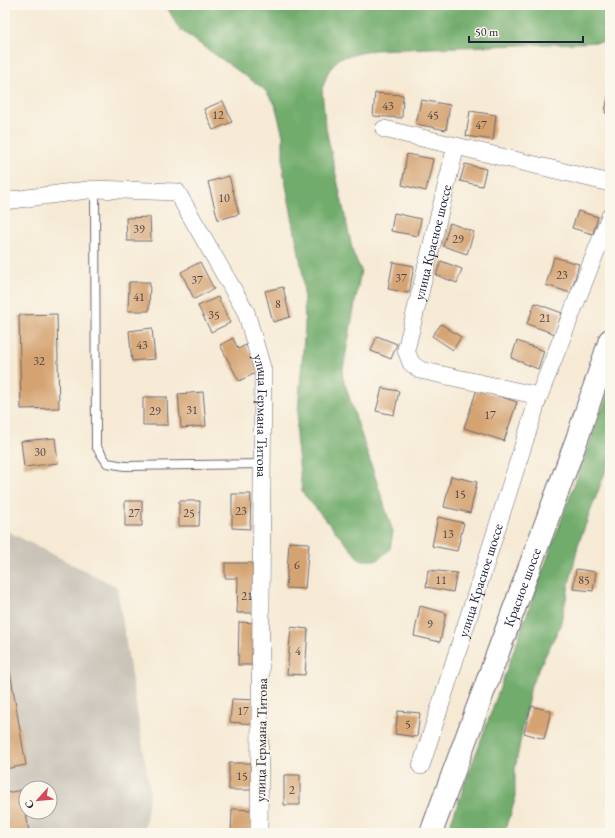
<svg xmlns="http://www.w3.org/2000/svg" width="615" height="838" font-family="'EB Garamond',serif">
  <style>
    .industrial { fill: #c9c3b8; fill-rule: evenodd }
    .forest { fill: #71ac6c; stroke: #4a6754 }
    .building { fill: #d4a371 }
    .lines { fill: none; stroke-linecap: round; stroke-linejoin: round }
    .service-casing { stroke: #6c6871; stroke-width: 10 }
    .minor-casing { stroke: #6c6871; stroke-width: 18 }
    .secondary-casing { stroke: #6c6871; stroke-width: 24 }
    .service { stroke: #fff; stroke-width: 8 }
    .minor { stroke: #fff; stroke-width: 17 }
    .secondary { stroke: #fff; stroke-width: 22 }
    .labels { text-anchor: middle; stroke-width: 3.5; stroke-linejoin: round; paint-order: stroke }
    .number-label { font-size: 12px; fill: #4e4248 }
    .street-label { font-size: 14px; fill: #22223b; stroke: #fbf7ec }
  </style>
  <rect width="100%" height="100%" fill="#fbf7ec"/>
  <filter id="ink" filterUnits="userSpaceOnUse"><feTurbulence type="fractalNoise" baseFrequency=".025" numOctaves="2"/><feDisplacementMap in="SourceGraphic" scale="8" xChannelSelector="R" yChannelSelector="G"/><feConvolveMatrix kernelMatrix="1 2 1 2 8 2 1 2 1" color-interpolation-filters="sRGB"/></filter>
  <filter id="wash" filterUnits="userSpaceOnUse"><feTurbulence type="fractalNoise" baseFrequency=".012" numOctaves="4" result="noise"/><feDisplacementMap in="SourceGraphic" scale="16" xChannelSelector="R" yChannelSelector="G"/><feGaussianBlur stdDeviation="0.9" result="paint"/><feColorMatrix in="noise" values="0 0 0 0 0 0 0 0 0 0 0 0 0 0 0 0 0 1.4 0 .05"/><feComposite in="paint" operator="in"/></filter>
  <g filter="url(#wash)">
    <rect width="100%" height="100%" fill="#f6ead5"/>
    <path class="industrial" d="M5 530 117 587 150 791 144 833H5ZM26 788H50V812H26Z"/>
    <path class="forest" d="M166 5H608L610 7V37L604 42 374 50 339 58 328 72 322 89 325 124 353 253 361 270 342 375 393 532 390 549 378 560H360L302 492 296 436 305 326 303 275 283 169V136L275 104 264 89 179 29Z
      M610 387V459L578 545 560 626 531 685 515 769V800L507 826 500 833H447Z"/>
    <g id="blocks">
      <path class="building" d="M609 90H610V113H605Z
        M375 93 403 95 402 118 373 116Z
        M421 100 450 105 446 130 416 124Z
        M223 101 232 122 213 130 204 109Z
        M470 111 496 115 493 140 466 136Z
        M407 154 433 159 426 191 402 185Z
        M465 164 486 169 482 186 460 181Z
        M229 176 239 214 218 220 208 182Z
        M578 211 598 217 593 234 572 228Z
        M394 213 421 219 418 236 391 231Z
        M150 217 151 241H127L126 218Z
        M450 223 474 232 467 254 443 246Z
        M554 257 579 264 571 293 546 285Z
        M441 261 462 269 457 283 436 275Z
        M200 262 214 289 194 299 181 272Z
        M393 262 414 266 409 293 388 289Z
        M129 282H150L149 311H128Z
        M283 287 290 317 273 322 265 291Z
        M218 297 230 323 211 332 198 306Z
        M535 303 562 313 555 334 527 324Z
        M57 314 59 408 21 409 19 315Z
        M441 324 461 337 453 350 432 336Z
        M152 328 155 359 132 361 129 331Z
        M377 336 397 344 391 359 371 351Z
        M233 338 238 349 246 345 260 371 239 381 220 345Z
        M517 341 544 351 538 369 511 358Z
        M382 388 399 391 394 415 376 411Z
        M477 389 517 402 504 441 464 428Z
        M203 392 206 426 181 428 178 394Z
        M143 397H167L168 425H143Z
        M55 438 58 463 24 467 21 441Z
        M451 476 477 482 470 513 444 507Z
        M232 494H251L250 529 232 528Z
        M125 501H142V526H125Z
        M179 501H200L199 526H179Z
        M438 517 464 523 457 551 432 546Z
        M289 542 309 543 305 589 286 588Z
        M225 563H256V613H237L238 578H225Z
        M576 569 596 572 593 591 573 589Z
        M428 570 457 573 453 592 426 587Z
        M420 606 446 613 440 642 414 636Z
        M239 622 255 623 254 665H238Z
        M291 627 308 629 305 675 287 674Z
        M5 642 26 765 5 769Z
        M232 699 255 700 253 724 230 722Z
        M531 706 551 711 544 739 524 733Z
        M398 711 420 713 417 737 395 734Z
        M229 763H255L254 790H229Z
        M284 775H300V805H284Z
        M23 790 29 833H5V793Z
        M232 809 254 810 253 833H231Z"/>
    </g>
  </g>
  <g filter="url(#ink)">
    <use href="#blocks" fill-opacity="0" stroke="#6c6871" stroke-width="1"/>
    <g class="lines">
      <g class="service-casing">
        <path id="service" d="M95 189 96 446 107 463 125 466 263 464"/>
      </g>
      <g class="minor-casing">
        <g id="minor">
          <path d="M384 129 456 146"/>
          <path id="s1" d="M5 201 95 189 177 192 246 312 263 371 259 833"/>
          <path id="s2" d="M539 396 420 370 411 363 406 350 456 146 610 183"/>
          <path id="s3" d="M421 766 539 396 610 216"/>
        </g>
      </g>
      <g class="secondary-casing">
        <g id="secondary">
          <path id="s4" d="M431 833 577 439 610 340"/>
        </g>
      </g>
      <use href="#service" class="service"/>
      <use href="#minor" class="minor"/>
      <use href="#secondary" class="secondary"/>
    </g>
  </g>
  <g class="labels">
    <g class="number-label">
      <text x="388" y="110">43</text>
      <text x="218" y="119">12</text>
      <text x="433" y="119">45</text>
      <text x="481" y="129">47</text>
      <text x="224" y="202">10</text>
      <text x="139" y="233">39</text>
      <text x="458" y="243">29</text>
      <text x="562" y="279">23</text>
      <text x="401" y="282">37</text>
      <text x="197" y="284">37</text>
      <text x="139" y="301">41</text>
      <text x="278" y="308">8</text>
      <text x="214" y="319">35</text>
      <text x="545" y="322">21</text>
      <text x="142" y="349">43</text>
      <text x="39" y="365">32</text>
      <text x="192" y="414">31</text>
      <text x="155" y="415">29</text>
      <text x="490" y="419">17</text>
      <text x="40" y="456">30</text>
      <text x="460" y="498">15</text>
      <text x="241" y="515">23</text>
      <text x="134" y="517">27</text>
      <text x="189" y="517">25</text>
      <text x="448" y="538">13</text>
      <text x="297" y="569">6</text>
      <text x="441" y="584">11</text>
      <text x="584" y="584">85</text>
      <text x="247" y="600">21</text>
      <text x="430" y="628">9</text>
      <text x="298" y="655">4</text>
      <text x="243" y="715">17</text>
      <text x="408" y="728">5</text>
      <text x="242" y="780">15</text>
      <text x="292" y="794">2</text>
    </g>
    <g class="street-label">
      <text dy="5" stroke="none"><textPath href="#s2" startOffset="258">улица Красное шоссе</textPath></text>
      <text dy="5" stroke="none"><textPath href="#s1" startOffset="417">улица Германа Титова</textPath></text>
      <text dy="5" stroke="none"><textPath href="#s3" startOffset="195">улица Красное шоссе</textPath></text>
      <text dy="5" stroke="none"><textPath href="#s4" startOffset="262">Красное шоссе</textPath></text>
      <text transform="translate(261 740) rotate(-89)" y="5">улица Германа Титова</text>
    </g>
  </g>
  <rect width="615" height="838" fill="none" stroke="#fbf7ec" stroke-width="20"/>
  <g transform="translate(38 800) rotate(243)"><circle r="19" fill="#fbf7ec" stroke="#a4a2a5"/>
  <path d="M0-3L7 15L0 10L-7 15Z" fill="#d1495b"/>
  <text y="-6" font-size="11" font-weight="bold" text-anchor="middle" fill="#22223b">С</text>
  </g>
  <path d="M469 36v6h114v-6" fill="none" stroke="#22223b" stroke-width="2"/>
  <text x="475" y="36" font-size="12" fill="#22223b" stroke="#fbf7ec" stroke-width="3" paint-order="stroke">50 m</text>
</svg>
